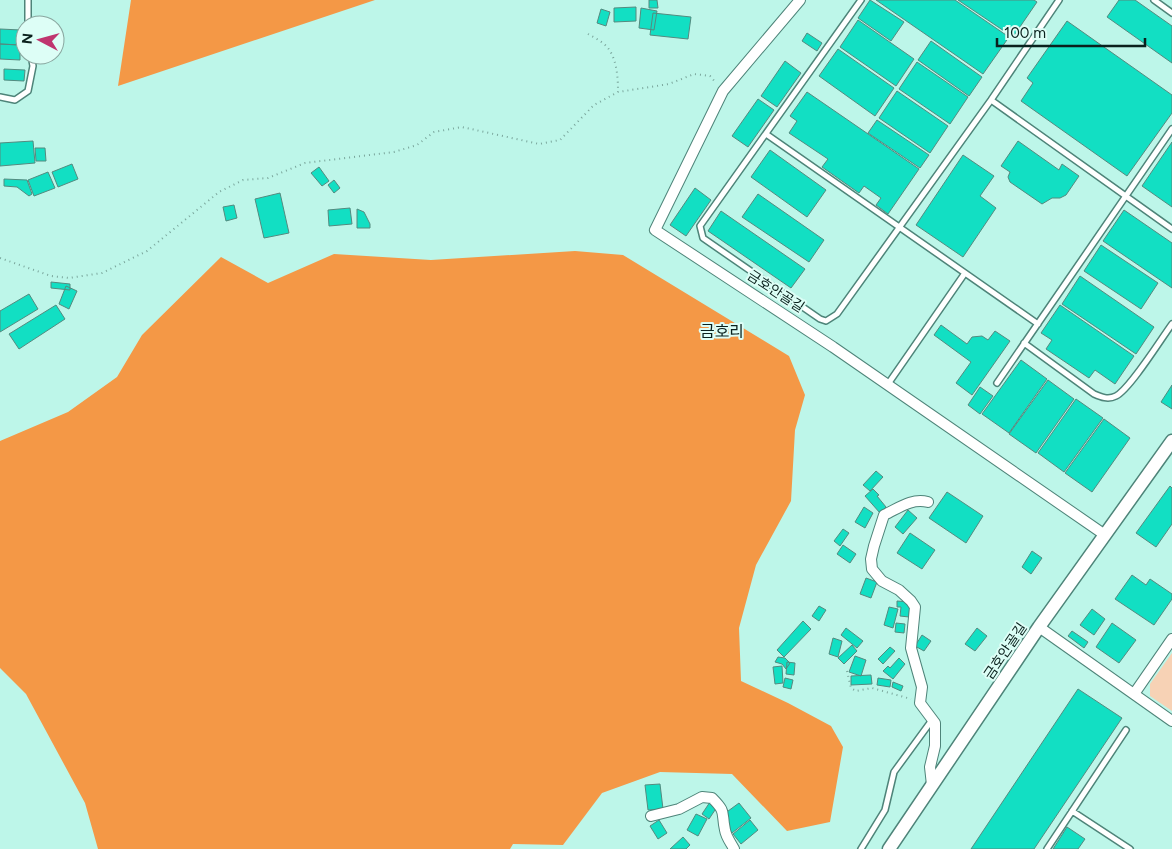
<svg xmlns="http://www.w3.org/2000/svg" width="1172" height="849" font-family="Figtree,'Noto Sans KR',sans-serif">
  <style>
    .green { fill: #f7d2b5 }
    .forest { fill: #f49846 }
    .building { fill: #12dfc3; stroke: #548a7f }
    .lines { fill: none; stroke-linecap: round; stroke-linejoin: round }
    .service-casing { stroke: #4e8479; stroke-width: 8 }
    .minor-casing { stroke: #4e8479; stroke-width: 12 }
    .tertiary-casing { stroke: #4e8479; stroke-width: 15 }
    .path { stroke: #7aa69c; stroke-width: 2; stroke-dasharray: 1 4; stroke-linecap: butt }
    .service { stroke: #fff; stroke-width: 5 }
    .minor { stroke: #fff; stroke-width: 10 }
    .tertiary { stroke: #fff; stroke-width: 12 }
    .labels { text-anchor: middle; stroke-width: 4; stroke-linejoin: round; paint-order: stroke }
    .street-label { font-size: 14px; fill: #0a211d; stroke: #ddfef6 }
    .quarter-label { font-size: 16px; fill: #0a211d; stroke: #ddfef6 }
  </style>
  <rect width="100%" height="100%" fill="#bdf6e9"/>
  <path class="green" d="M1172 653V711L1150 696V684Z"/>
  <path class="forest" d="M131 0H375L118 86Z
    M575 251 623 255 789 356 805 395 795 430 791 501 756 565 739 628 741 681 788 703 831 726 843 747 830 822 787 831 732 774 660 772 602 793 563 845 513 844 510 849H98L85 803 26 694 0 668V441L68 412 117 377 142 335 221 257 268 283 334 254 431 260Z"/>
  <path class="building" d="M649 0H657L658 8H649Z
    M870 0 904 22 891 41 858 18Z
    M876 0H955L1009 37 983 74Z
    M958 0H1034L1037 2 1013 37Z
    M1119 0H1135L1172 26V63L1107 17Z
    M636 7V21L614 22V8Z
    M641 8 657 11 654 30 639 28Z
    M601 9 610 12 606 26 597 23Z
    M653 13 691 17 688 39 650 35Z
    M858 20 914 59 896 86 840 47Z
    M1067 21 1172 95V113L1127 176 1021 101 1033 83 1027 78Z
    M0 29 21 30 20 45 0 44Z
    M807 33 822 43 817 51 802 41Z
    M931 41 982 77 969 96 918 60Z
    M0 44 20 45V60L0 59Z
    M838 49 894 88 875 116 819 76Z
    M785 61 801 73 777 107 761 96Z
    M917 62 968 97 950 124 899 89Z
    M4 69 25 70 24 81 4 80Z
    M897 91 948 126 930 153 879 118Z
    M807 92 919 169 888 214 876 205 881 198 864 186 859 193 822 167 828 159 789 133 797 121 790 116Z
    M758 99 774 110 748 147 732 136Z
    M877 120 929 155 920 168 868 133Z
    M33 141 35 163 0 166V143Z
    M1018 141 1059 170 1062 164 1079 176 1066 195 1060 198H1052L1042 204 1010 182 1008 177 1010 172 1001 166Z
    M1172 142V207L1142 186Z
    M35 148H45L46 161H36Z
    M770 150 826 190 807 217 751 177Z
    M963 155 994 176 980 196 996 208 963 257 916 225Z
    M72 164 78 179 58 187 52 172Z
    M319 167 329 181 322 186 311 173Z
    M48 172 55 188 34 196 28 180Z
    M4 179 27 180 32 194 29 196 17 187 4 186Z
    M334 180 340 188 334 193 328 185Z
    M695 188 711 200 686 236 670 225Z
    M280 193 289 233 264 238 255 199Z
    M758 194 824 240 809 262 742 217Z
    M234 205 237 218 226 221 223 207Z
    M350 208 352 224 329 226 328 210Z
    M357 209 364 212 370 224V228H357Z
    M1124 210 1172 243V288L1103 241Z
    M721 211 805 269 791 288 708 231Z
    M1101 245 1158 283 1141 309 1084 271Z
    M1080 276 1154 327 1136 354 1062 304Z
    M51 282 70 284V290L51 288Z
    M66 286 77 291 69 309 59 304Z
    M29 294 38 309 0 332V311Z
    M56 305 65 319 19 349 9 334Z
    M1060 305 1134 356 1115 384 1095 370 1089 378 1046 349 1052 340 1041 333Z
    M941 325 967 344 972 337 982 336 988 340 995 331 1010 341 972 395 956 383 971 362 934 335Z
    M1021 360 1047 379 1009 433 982 414Z
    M1048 380 1074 399 1036 453 1009 434Z
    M1172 385V409L1161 402Z
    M980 387 993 396 980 414 968 405Z
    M1076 399 1103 418 1064 472 1038 453Z
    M1104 419 1130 438 1092 492 1065 473Z
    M876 471 883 477 870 491 863 485Z
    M1170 486 1172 488V524L1156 547 1136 533Z
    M873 489 879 495 877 496 886 507 880 513 865 496Z
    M947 492 983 516 966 543 929 518Z
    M864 507 873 513 865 528 855 522Z
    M908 510 917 518 903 534 895 527Z
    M843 529 849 533 840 546 834 541Z
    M910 533 935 550 922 569 897 553Z
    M843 545 856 554 850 563 837 554Z
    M1032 551 1042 558 1031 574 1022 567Z
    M1132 575 1146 585 1150 579 1172 594V599L1154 625 1115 599Z
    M866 578 877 582 871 598 860 594Z
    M897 601 910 602 909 617 900 616 901 607H897Z
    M819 606 826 610 819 621 812 616Z
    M889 607 898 609 893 628 884 625Z
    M1092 609 1105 619 1094 635 1080 625Z
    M803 621 811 629 784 657 777 650Z
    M896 623 905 624 904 633 895 632Z
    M1112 623 1136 640 1119 663 1096 647Z
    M846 628 863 641 857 648 841 635Z
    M977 628 987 636 975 651 965 644Z
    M1072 631 1088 642 1084 648 1068 636Z
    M922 635 931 641 924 651 915 646Z
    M833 638 842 641 838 657 829 654Z
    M852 645 857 651 844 664 838 658Z
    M890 647 895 651 883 664 878 659Z
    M855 656 866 660 861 676 849 672Z
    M778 657 785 658 790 663 786 669 782 664 775 662Z
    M899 658 905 664 893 679 883 671 888 666 890 668Z
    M787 662 795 663 794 675 786 674Z
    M782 666 783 683 775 684 773 667Z
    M871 675 872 684 851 685V676Z
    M785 678 793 680 791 689 783 687Z
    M878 678 891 680 890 687 877 685Z
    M893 682 903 686 901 691 892 687Z
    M1078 689 1122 718 1034 849H971Z
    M660 784 663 809 648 810 645 785Z
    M710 802 717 807 709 819 702 814Z
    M739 803 751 818 732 833 728 828 724 814Z
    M696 814 707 819 698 836 687 830Z
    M659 820 667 833 658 839 650 826Z
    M750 820 758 830 741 844 733 834Z
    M1067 827 1085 839 1078 849H1053Z
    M683 837 690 845 686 849H670Z"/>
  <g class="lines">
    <g class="service-casing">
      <path id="service" d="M28 0V25
        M861 0 700 226 703 238 820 319 826 321 837 314 991 100 1059 0
        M1154 0 1172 13
        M0 97 15 100 28 91 33 66 31 55
        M991 100 1172 229
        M766 134 1038 324
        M1024 343 1094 394C1101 397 1108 400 1116 396 1130 389 1161 339 1172 324
        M997 383 1172 129
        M888 384 965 273
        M1072 811 1130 849
        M861 849 885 810 894 772 932 720
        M1047 849 1126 730"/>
    </g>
    <g class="minor-casing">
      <path id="minor" d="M800 0 723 91 655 230 833 347 1105 535
        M928 502C911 498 899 508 884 515L874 546 871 559 872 569 882 581 899 590 911 601 915 607 911 648 922 687 920 703 935 723V746L930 767 932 785
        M1039 627 1172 721
        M1134 694 1172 639
        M651 816 679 809 702 797 712 798C727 813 721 812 725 830 726 837 731 843 734 849"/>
    </g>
    <g class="tertiary-casing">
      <path id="tertiary" d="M889 849 1039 627 1172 441"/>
    </g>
    <path class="path" d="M588 34C595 38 603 42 608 48 617 60 618 78 618 92
      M0 258 51 276 69 278 102 273 147 251 219 192 243 180 268 178 305 163 394 152 417 145 434 132 462 127 539 144 560 140 594 105 618 92 669 84 694 74 710 76 716 83
      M847 671 851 688 856 691 872 688 911 699"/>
    <use href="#service" class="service"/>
    <use href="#minor" class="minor"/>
    <use href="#tertiary" class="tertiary"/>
  </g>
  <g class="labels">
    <g class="street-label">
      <text transform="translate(776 291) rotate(33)" y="5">금호안골길</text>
      <text transform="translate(1005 651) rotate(-56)" y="5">금호안골길</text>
    </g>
    <g class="quarter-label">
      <text x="722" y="337">금호리</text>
    </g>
  </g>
  <g transform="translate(40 40) rotate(276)"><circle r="24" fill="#ddfef6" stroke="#89a69f"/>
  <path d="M0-4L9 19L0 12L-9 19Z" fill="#bf356f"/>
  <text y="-8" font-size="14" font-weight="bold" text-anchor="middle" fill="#0a211d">N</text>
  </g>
  <path d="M997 38v8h148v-8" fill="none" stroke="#0a211d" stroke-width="2.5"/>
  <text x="1004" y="38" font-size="15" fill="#0a211d" stroke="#ddfef6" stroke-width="4" paint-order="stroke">100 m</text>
</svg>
